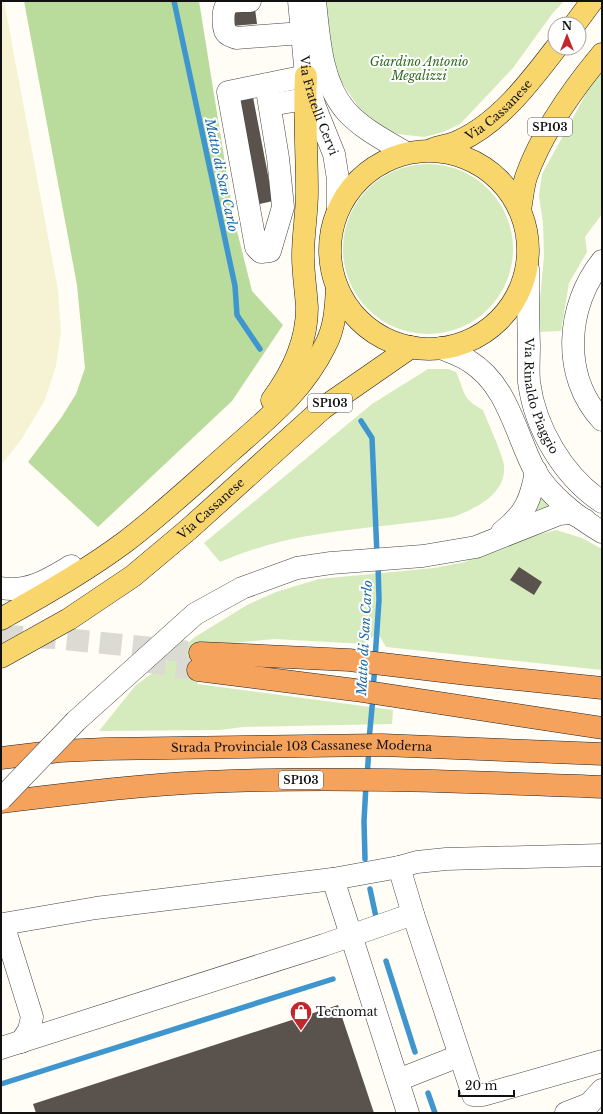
<svg xmlns="http://www.w3.org/2000/svg" width="603" height="1114" font-family="'Libre Baskerville',serif">
  <style>
    .farmland { fill: #f6f3d4 }
    .green { fill: #d5ebbd }
    .forest { fill: #b9dc9c }
    .lines { fill: none; stroke-linecap: round; stroke-linejoin: round }
    .stream { stroke: #3f96cf; stroke-width: 5.5 }
    .building { fill: #5a524d }
    .highway-tunnel { stroke: #dbdad3; stroke-width: 22; stroke-dasharray: 22 11; stroke-linecap: butt }
    .minor-casing { stroke: #444; stroke-width: 23 }
    .major-casing { stroke: #222; stroke-width: 23 }
    .highway-casing { stroke: #222; stroke-width: 23 }
    .minor { stroke: #fff; stroke-width: 22 }
    .major { stroke: #f9d66b; stroke-width: 22 }
    .highway { stroke: #f5a25d; stroke-width: 22 }
    .minor-bridge-casing { stroke: #444; stroke-width: 23; stroke-linecap: butt }
    .minor-bridge { stroke: #fff; stroke-width: 22 }
    .labels { text-anchor: middle; stroke-width: 4; stroke-linejoin: round; paint-order: stroke }
    .shield { fill: #fff; stroke: #585858; stroke-width: 1 }
    .shield-label { font-size: 11px; font-weight: bold; fill: #111 }
    .park-label { font-size: 12px; font-style: italic; fill: #2f6b1f; stroke: #fff }
    .street-label { font-size: 12px; fill: #111; stroke: #fff }
    .poi-label { font-size: 12px; fill: #111; stroke: #fff; text-anchor: start }
    .water-label { font-size: 13px; font-style: italic; fill: #1768a6; stroke: #fff }
  </style>
  <rect width="100%" height="100%" fill="#fffdf5"/>
  <path class="farmland" d="M1 1H4L58 290 61 331 56 366 45 400 21 440 1 465Z"/>
  <path class="green" d="M322 1H564L552 14 513 68 460 124 443 132 424 137 398 134 377 126 364 115 336 74Z
    M602 72V214L585 237 587 252 569 283 561 331 537 332 544 256 543 223 539 196 542 174 587 92Z
    M343 249a85 85 0 1 1 170 0a85 85 0 1 1-170 0Z
    M428 369H448L456 372C466 393 460 397 483 410 488 423 502 453 504 465 507 494 475 509 453 517 372 530 297 528 220 562L204 543 372 404Z
    M540 490 554 504 531 514Z
    M556 530 582 538 602 549V670L386 647 377 632 366 644 274 639 201 646 197 684 393 710 392 724 243 727 219 730 99 731 135 686 158 669 195 637 247 605 276 592 319 579 434 568 465 562 495 546Z"/>
  <path class="forest" d="M24 1H199L234 219 252 291 283 325 232 401 98 527 28 462 61 418 76 394 85 368 77 285Z"/>
  <g class="lines">
    <path class="stream" d="M174 1 235 286 237 315 260 349
      M361 421 372 438 377 555
      M375 659 379 600 378 563
      M373 688 375 667
      M369 740 373 697
      M367 776 369 749
      M365 859 364 821 366 785
      M370 889 376 917
      M386 961 415 1052
      M1 1084 333 979
      M428 1093 435 1113"/>
  </g>
  <path class="building" d="M254 1 257 24 231 26 230 10Z
    M252 92 273 201 255 205 234 95Z
    M519 567 542 582 534 595 510 580Z
    M338 1005 374 1113H36L33 1104Z"/>
  <g class="lines">
    <path class="highway-tunnel" d="M1 636 55 638 200 653
      M144 661 198 670"/>
    <g class="minor-casing">
      <g id="minor">
        <path d="M250 1C243 1 233 0 228 4 222 8 223 25 225 31 227 36 232 36 236 38L302 33"/>
        <path id="s1" d="M299 1 306 76 315 107 334 154 338 179V210"/>
        <path d="M315 1C319 38 321 82 346 111 362 129 386 141 406 153"/>
        <path d="M266 84 278 158 283 207 270 251 261 252 256 247 228 92 306 76"/>
        <path d="M270 105 305 99"/>
        <path d="M602 261C566 306 561 376 602 420"/>
        <path id="s2" d="M528 269C528 294 528 320 529 345 529 357 528 370 529 382 535 428 563 476 602 502"/>
        <path d="M441 348C450 352 460 355 469 361 508 385 515 433 535 471 549 495 578 518 602 532"/>
        <path d="M502 532C525 514 531 500 536 471"/>
        <path d="M1 588C28 593 49 579 71 566"/>
        <path d="M76 721 195 614 242 588 297 568 331 563 423 556 476 547 559 514 571 513 585 520"/>
        <path d="M399 867 413 914 473 1095H483L602 1061"/>
        <path d="M333 879 408 1113"/>
        <path d="M21 1042 29 1030 32 1017 3 924 96 908 333 879 399 867 417 862 446 859 602 855"/>
        <path d="M1 1048 324 945 413 914"/>
        <path d="M398 1080 459 1056"/>
        <path d="M566 1113 589 1104 602 1090"/>
      </g>
    </g>
    <g class="major-casing">
      <g id="major">
        <path d="M575 24 592 1"/>
        <path id="s3" d="M433 149C441 146 451 145 459 141 499 123 530 82 556 48"/>
        <circle cx="429" cy="250" r="99"/>
        <path d="M520 210C522 199 523 187 526 177 542 132 572 90 602 54"/>
        <path d="M272 400C292 373 307 342 307 308 306 290 303 273 303 256 303 234 307 213 307 192 307 153 304 115 306 76"/>
        <path d="M1 619C43 595 86 571 125 542 162 514 196 482 231 451 268 418 302 392 325 346 335 328 336 307 337 287"/>
        <path id="s4" d="M1 657 69 619 133 576 189 529 323 408 411 347"/>
      </g>
    </g>
    <g class="highway-casing">
      <g id="highway">
        <path d="M200 653 349 660 467 674 602 688"/>
        <path d="M198 670 355 690 602 728"/>
        <path id="s5" d="M1 758 60 751 105 749 382 745 602 754"/>
        <path d="M1 802C69 794 137 785 206 782 338 776 470 782 602 787"/>
      </g>
    </g>
    <use href="#minor" class="minor"/>
    <use href="#major" class="major"/>
    <use href="#highway" class="highway"/>
    <g class="minor-bridge-casing">
      <path id="minor-bridge" d="M1 799 76 721"/>
    </g>
    <use href="#minor-bridge" class="minor-bridge"/>
  </g>
  <defs>
    <g id="shop-pin" transform="scale(1.15)"><path d="M0 17L-7.5 6A9.5 9.5 0 1 1 7.5 6Z" fill="#c4262e" stroke="#fff"/><path d="M-5-2.5h2.3a2.7 3.5 0 0 1 5.4 0H5L5.5 6h-11ZM-1.5-2.5h3a1.5 2.3 0 0 0-3 0Z" fill="#fff"/></g>
  </defs>
  <g fill-rule="evenodd">
    <use href="#shop-pin" x="301" y="1012"/>
  </g>
  <g class="labels">
    <g class="shield">
      <rect x="528" y="118" width="44" height="18" rx="3"/>
      <rect x="308" y="394" width="44" height="18" rx="3"/>
      <rect x="279" y="771" width="44" height="18" rx="3"/>
    </g>
    <g class="shield-label">
      <text x="550" y="131">SP103</text>
      <text x="330" y="407">SP103</text>
      <text x="301" y="784">SP103</text>
    </g>
    <g class="park-label">
      <text x="419" y="66">Giardino Antonio<tspan x="419" dy="14">Megalizzi</tspan></text>
    </g>
    <g class="street-label">
      <text dy="4" stroke="none"><textPath href="#s1" startOffset="107">Via Fratelli Cervi</textPath></text>
      <text dy="4" stroke="none"><textPath href="#s3" startOffset="78">Via Cassanese</textPath></text>
      <text dy="4" stroke="none"><textPath href="#s2" startOffset="129">Via Rinaldo Piaggio</textPath></text>
      <text dy="4" stroke="none"><textPath href="#s4" startOffset="258">Via Cassanese</textPath></text>
      <text dy="4" stroke="none"><textPath href="#s5" startOffset="301">Strada Provinciale 103 Cassanese Moderna</textPath></text>
    </g>
    <g class="poi-label">
      <text x="316" y="1016">Tecnomat</text>
    </g>
    <g class="water-label">
      <text transform="translate(222 175) rotate(78)" y="5">Matto di San Carlo</text>
      <text transform="translate(364 638) rotate(-87)" y="5">Matto di San Carlo</text>
    </g>
  </g>
  <rect width="603" height="1114" fill="none" stroke="#111111" stroke-width="4"/>
  <g transform="translate(567 36)"><circle r="19" fill="#ffffff" stroke="#a0a0a0"/>
  <path d="M0-3L7 15L0 10L-7 15Z" fill="#c4262e"/>
  <text y="-6" font-size="11" font-weight="bold" text-anchor="middle" fill="#111111">N</text>
  </g>
  <path d="M459 1090v6h55v-6" fill="none" stroke="#111111" stroke-width="2"/>
  <text x="465" y="1090" font-size="12" fill="#111111" stroke="#ffffff" stroke-width="3" paint-order="stroke">20 m</text>
</svg>
